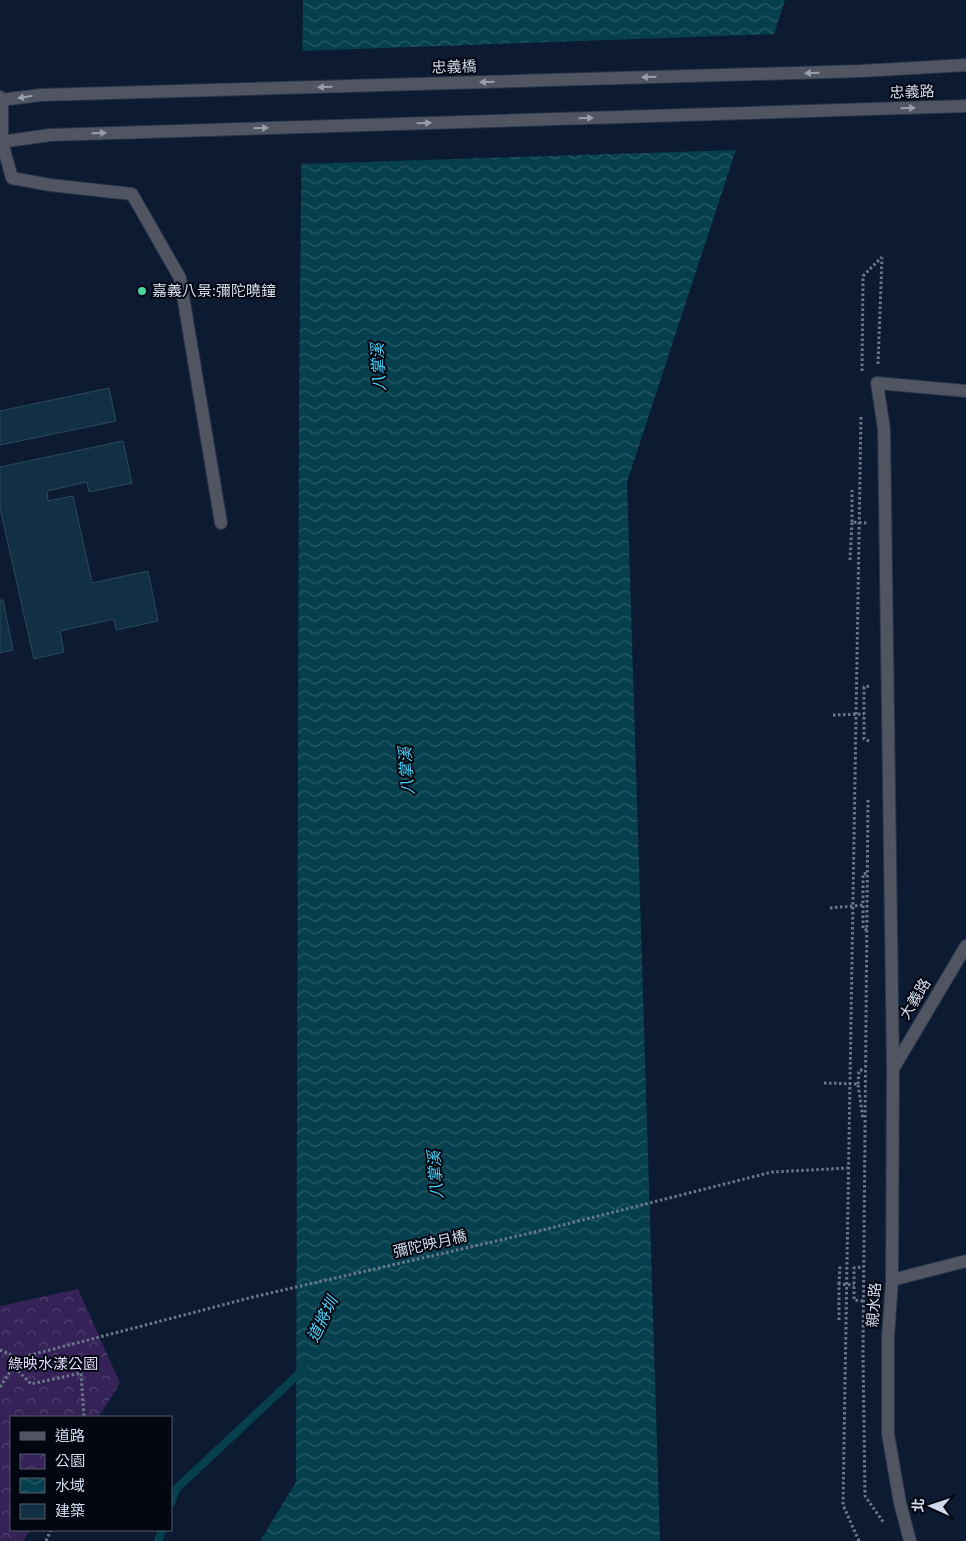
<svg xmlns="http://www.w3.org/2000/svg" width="966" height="1541" font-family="'Open Sans','Noto Sans TC',sans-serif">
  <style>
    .park { fill: url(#park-crowns) }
    .water { fill: url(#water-waves) }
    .pier { fill: #0c1b32 }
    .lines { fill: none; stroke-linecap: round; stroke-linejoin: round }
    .stream { stroke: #06404e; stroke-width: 8 }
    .building { fill: #123043; stroke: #2b495d }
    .minor-casing { stroke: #27364c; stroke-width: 14 }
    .tertiary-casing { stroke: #27364c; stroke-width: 14 }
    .path { stroke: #6b788b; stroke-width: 3; stroke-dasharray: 2.5 2.5; stroke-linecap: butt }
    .minor { stroke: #515461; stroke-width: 12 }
    .tertiary { stroke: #515461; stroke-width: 12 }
    .oneway { fill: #979ead }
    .poi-dot { fill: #4ad49c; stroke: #020610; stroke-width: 2 }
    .labels { text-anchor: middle; stroke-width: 4; stroke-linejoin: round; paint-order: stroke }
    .street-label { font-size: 15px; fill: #d0dbeb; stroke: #020610 }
    .poi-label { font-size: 15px; fill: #d0dbeb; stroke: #020610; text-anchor: start }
    .park-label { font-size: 15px; fill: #e1d7fc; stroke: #020610 }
    .water-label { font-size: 16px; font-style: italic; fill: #47d4fb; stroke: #020610 }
  </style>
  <defs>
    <pattern id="park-crowns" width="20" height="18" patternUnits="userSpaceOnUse" patternTransform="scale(1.25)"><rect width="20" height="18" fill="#352257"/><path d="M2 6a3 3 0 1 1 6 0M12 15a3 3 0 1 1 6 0" fill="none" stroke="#51426f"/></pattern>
    <pattern id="water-waves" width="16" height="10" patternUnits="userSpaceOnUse" patternTransform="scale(1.25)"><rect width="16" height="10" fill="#06404e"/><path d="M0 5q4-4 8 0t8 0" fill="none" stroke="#295b68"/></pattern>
  </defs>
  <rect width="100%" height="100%" fill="#0c1b32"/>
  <path class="park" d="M78 1289 120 1383 99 1417H11V1530H30L23 1541H0V1306Z"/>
  <path class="water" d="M303 0H785L627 482 660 1541H260L296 1482 299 410Z"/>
  <path class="pier" d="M776 34 738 150 299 164 300 51Z"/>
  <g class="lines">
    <path class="stream" d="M171 1503 176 1489 304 1369
      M158 1541 162 1530"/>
  </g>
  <path class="building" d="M109 388 116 421 0 445V411Z
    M123 441 132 483 89 492 87 482 47 491 48 501 73 496 92 583 148 571 158 621 116 630 114 619 60 631 64 652 34 659 0 508V467Z
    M0 600H3L13 650 0 653Z"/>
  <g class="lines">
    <g class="minor-casing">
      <path id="minor" d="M0 97 2 101V142L12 178 50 185 132 194 180 278 221 523
        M893 1069 966 946
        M892 1280 966 1261
        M910 1541 900 1503 888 1434V1338L892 1280 893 1069 884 429 877 383 966 391"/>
    </g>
    <g class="tertiary-casing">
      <path id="tertiary" d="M0 100 41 95 861 71 966 65
        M0 142 50 135 966 106"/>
    </g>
    <path class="path" d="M878 364 882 258
      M862 371 863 276 882 257
      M852 522V490
      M850 560 852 522 867 523
      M833 715 864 714
      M869 741 864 739V687L870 686
      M868 800 863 1352 865 1496 884 1523
      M830 908 863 905
      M867 930 863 929V874L867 873
      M824 1083 858 1084 863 1119
      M858 1084 859 1070H865
      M839 1284 840 1265
      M863 1301 854 1300V1268L863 1267
      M839 1320V1284L854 1285
      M0 1350 19 1358
      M19 1358 253 1297 531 1233 772 1172 848 1168
      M19 1358 15 1368 31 1384 81 1373 84 1417
      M0 1387 16 1363
      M46 1541 51 1530
      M859 1541 843 1505 861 415"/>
    <use href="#minor" class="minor"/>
    <use href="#tertiary" class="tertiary"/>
  </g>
  <defs><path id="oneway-solid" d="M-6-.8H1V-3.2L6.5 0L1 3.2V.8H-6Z" transform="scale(1.25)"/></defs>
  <g class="oneway">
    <use href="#oneway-solid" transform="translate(812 73) rotate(178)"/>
    <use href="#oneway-solid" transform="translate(649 77) rotate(178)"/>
    <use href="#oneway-solid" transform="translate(487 82) rotate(178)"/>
    <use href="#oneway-solid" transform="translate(325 87) rotate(178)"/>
    <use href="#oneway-solid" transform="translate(25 97) rotate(171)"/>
    <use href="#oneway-solid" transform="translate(908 108) rotate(-2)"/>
    <use href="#oneway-solid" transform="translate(586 118) rotate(-2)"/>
    <use href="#oneway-solid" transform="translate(424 123) rotate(-2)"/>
    <use href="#oneway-solid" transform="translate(261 128) rotate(-2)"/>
    <use href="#oneway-solid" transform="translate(99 133) rotate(-2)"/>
  </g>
  <circle class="poi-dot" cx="142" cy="291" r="5"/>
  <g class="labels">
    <g class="street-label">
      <text transform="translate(454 67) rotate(-2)" y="5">忠義橋</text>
      <text transform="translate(912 92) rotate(-2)" y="5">忠義路</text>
      <text transform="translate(915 999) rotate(-59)" y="5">大義路</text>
      <text transform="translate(430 1244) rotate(-13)" y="5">彌陀映月橋</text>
      <text transform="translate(874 1305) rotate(-86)" y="5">親水路</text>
    </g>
    <g class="poi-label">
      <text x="152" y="296">嘉義八景:彌陀曉鐘</text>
    </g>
    <g class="park-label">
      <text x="53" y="1369">綠映水漾公園</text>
    </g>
    <g class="water-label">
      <text transform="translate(378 367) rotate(-93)" y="6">八掌溪</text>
      <text transform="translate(406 771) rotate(-94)" y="6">八掌溪</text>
      <text transform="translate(435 1175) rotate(-94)" y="6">八掌溪</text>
      <text transform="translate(322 1319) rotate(-64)" y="6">道將圳</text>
    </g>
  </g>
  <rect x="10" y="1416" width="162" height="115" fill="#020610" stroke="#545b68"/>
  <rect x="20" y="1432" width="25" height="8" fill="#515461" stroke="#545b68"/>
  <text x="55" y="1441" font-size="15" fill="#d0dbeb">道路</text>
  <rect x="20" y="1454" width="25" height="15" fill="url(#park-crowns)" stroke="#545b68"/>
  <text x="55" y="1466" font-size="15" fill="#d0dbeb">公園</text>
  <rect x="20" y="1478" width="25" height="15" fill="url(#water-waves)" stroke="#545b68"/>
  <text x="55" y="1491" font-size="15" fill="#d0dbeb">水域</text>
  <rect x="20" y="1504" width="25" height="15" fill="#123043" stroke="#545b68"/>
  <text x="55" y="1516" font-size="15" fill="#d0dbeb">建築</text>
  <g transform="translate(931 1506) rotate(273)" stroke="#020610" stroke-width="4" paint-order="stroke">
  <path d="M0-4L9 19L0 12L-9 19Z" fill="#d0dbeb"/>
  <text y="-8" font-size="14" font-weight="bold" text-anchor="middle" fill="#d0dbeb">北</text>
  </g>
</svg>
